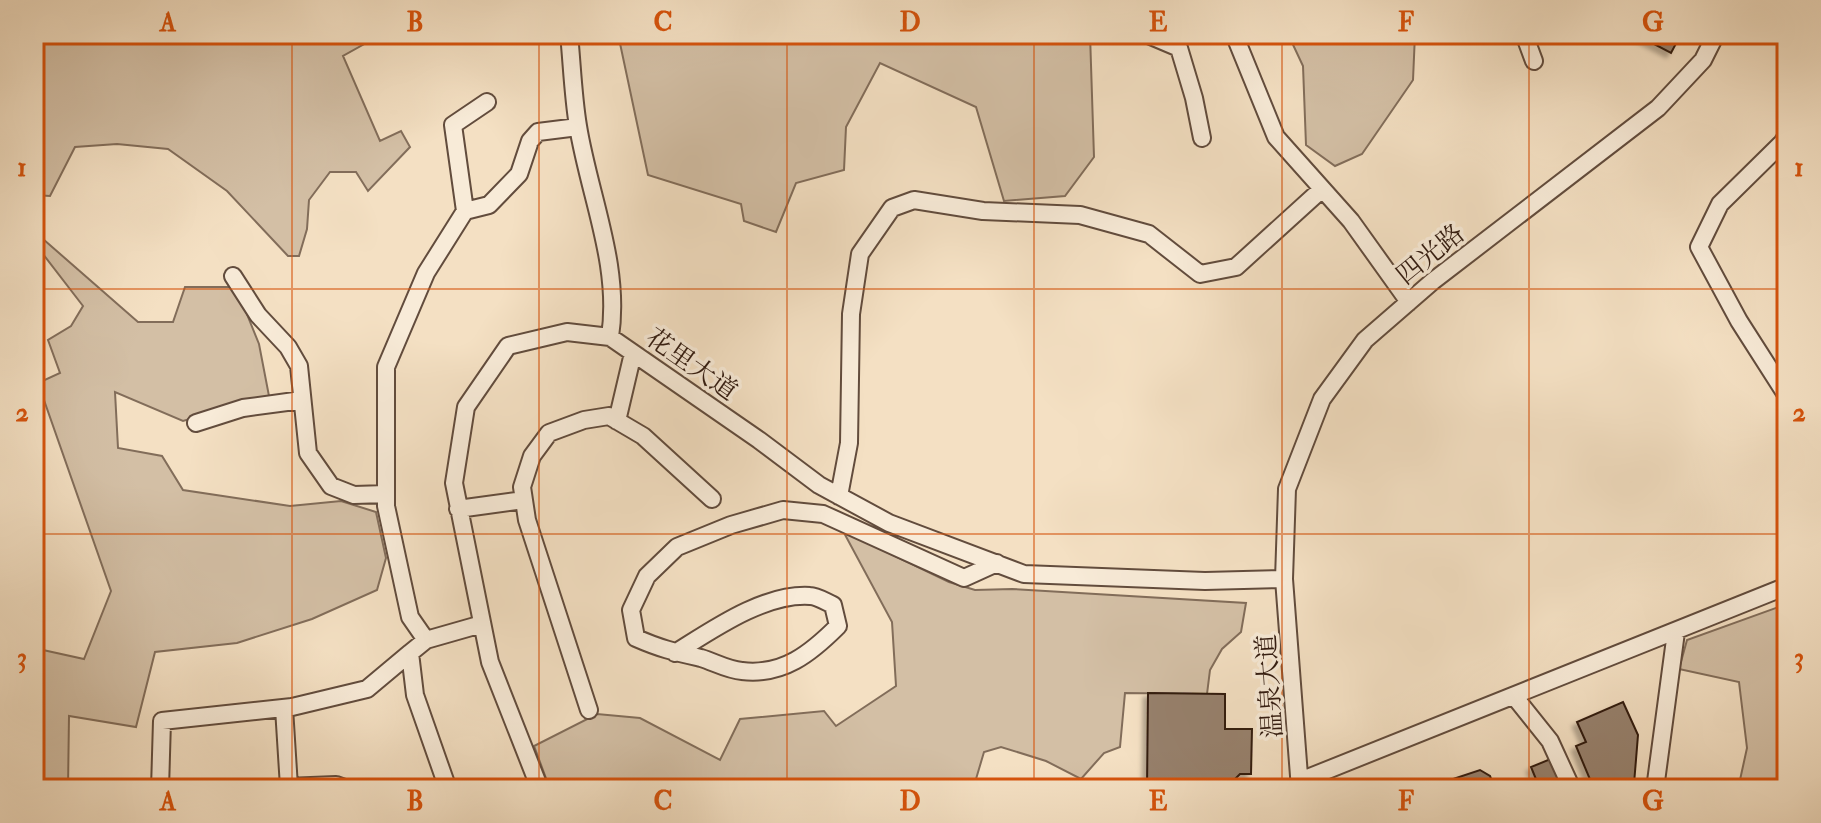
<svg xmlns="http://www.w3.org/2000/svg" width="1821" height="823" font-family="'IM FELL Double Pica','Noto Serif SC',serif">
  <style>
    .green { fill: #d3bfa5; stroke: #826d5a; stroke-width: 2 }
    .building { fill: #97816d; stroke: #321b10; stroke-width: 2; filter: url(#shadow) }
    .lines { fill: none; stroke-linecap: round; stroke-linejoin: round }
    .minor-casing { stroke: #624c3d; stroke-width: 20 }
    .minor { stroke: #f8ebd8; stroke-width: 16 }
    .grid { fill: none; stroke: #d6530c; stroke-width: 2; stroke-opacity: 0.55 }
    .labels { text-anchor: middle; stroke-width: 7; stroke-linejoin: round; paint-order: stroke }
    .street-label { font-size: 26px; fill: #321b10; stroke: #f8ebd8 }
    .neatline { fill: none; stroke: #d6530c; stroke-width: 3 }
    .grid-label { font-size: 26px; text-anchor: middle; font-weight: bold; fill: #d6530c }
  </style>
  <defs>
    <filter id="shadow"><feDropShadow dx="-4.5" dy="4.5" stdDeviation="2" flood-color="#0004"/></filter>
  </defs>
  <rect width="100%" height="100%" fill="#f4e0c3"/>
  <filter id="stains"><feTurbulence type="fractalNoise" baseFrequency=".0025" numOctaves="4"/><feColorMatrix values="0 0 0 0 .2 0 0 0 0 .09 0 0 0 0 .02 0 0 0 .5 -.17"/></filter>
  <radialGradient id="worn" r=".72"><stop offset=".6" stop-color="#630" stop-opacity="0"/><stop offset="1" stop-color="#630" stop-opacity=".3"/></radialGradient>
  <path class="green" d="M34 34H435L421 41 377 37 343 56 380 141 401 131 410 147 368 191 356 172H330L309 200 307 229 299 256H288L227 191 168 149 117 144 75 147 50 196 34 195Z
    M618 34H1090L1094 157 1065 196 1004 201 976 107 880 63 846 127 844 170 796 183 776 232 744 221 741 204 648 175Z
    M1288 34H1415L1413 80 1362 154 1335 166 1306 145 1303 66Z
    M43 239 138 322H173L185 287H236L259 344 269 396 183 421 115 392 118 448 162 456 183 490 290 506 341 501 376 512 386 558 377 590 312 619 237 643 155 652 136 727 69 716 68 789H34V648L84 659 111 591 38 383 60 373 48 340 71 326 83 306 36 245Z
    M843 531 949 582 975 590 1012 589 1246 603 1241 632 1222 649 1210 670 1207 694 1125 693 1120 747 1104 753 1081 779 1046 761 1001 747 984 752 976 779 996 785 1006 781 1013 789H550L534 746 597 714 640 718 720 760 740 719 824 711 836 726 896 686 892 622Z
    M1787 604V789H1738L1747 748 1739 682 1679 669 1687 640Z"/>
  <path class="building" d="M1635 34H1681L1671 53Z
    M1148 693 1225 694V729H1252L1251 774H1240L1225 789H1147Z
    M1623 702 1638 735 1634 784 1613 782 1616 789H1594L1576 746 1586 742 1577 722Z
    M1553 758 1565 789H1540L1531 767Z
    M1480 770 1490 776 1495 789H1423Z"/>
  <g class="lines">
    <g class="minor-casing">
      <path id="minor" d="M569 34C572 64 573 96 578 126 589 195 621 265 610 337
        M1146 34 1179 48 1194 98 1202 138
        M1234 34 1276 137 1351 221 1409 302
        M1524 34 1534 61
        M1787 135 1782 143 1720 204 1699 247 1739 321 1787 396
        M465 211 453 125 487 102
        M233 276 258 315 288 347 299 366 308 453 331 486 354 495 386 494
        M617 421 633 353
        M196 423 243 408 302 400
        M839 496 849 443 851 314 860 254 892 208 914 200 983 211 1080 215 1149 234 1200 274 1236 267 1322 189
        M458 509 524 500
        M426 640 410 617 386 506V367L426 273 465 211 489 205 519 174 530 141 538 132 578 127
        M675 653C712 630 764 593 810 596 817 596 826 602 833 605L838 626C811 653 783 676 742 671 728 670 714 662 701 658 675 652 661 649 636 638L631 610 647 576 677 547 731 525 783 510 823 514 964 578 997 563
        M1514 696 1550 741 1572 789
        M284 708 289 787
        M589 710 527 520 522 487 532 456 549 433 584 420 609 416 643 436 712 499
        M1300 781 1787 586
        M160 789 162 721 292 707 367 689 410 653
        M239 789 336 785 347 789
        M448 789 415 695 410 653 426 640 482 624
        M540 789 490 662 454 483 466 407 508 346 567 332 610 337 759 440 819 485 889 523 1024 574 1205 581 1284 579
        M1300 789 1284 579 1287 489 1322 399 1365 340 1433 281 1658 108 1703 60 1716 34
        M1655 789 1676 632"/>
    </g>
    <use href="#minor" class="minor"/>
  </g>
  <path class="grid" d="M292 34V789M539 34V789M787 34V789M1034 34V789M1282 34V789M1529 34V789M34 289H1787M34 534H1787"/>
  <g class="labels">
    <g class="street-label">
      <text transform="translate(1430 254) rotate(-39)" y="9">四光路</text>
      <text transform="translate(692 364) rotate(35)" y="9">花里大道</text>
      <text transform="translate(1269 686) rotate(-94)" y="9">温泉大道</text>
    </g>
  </g>
  <rect width="1821" height="823" fill="none" stroke="#f4e0c3" stroke-width="88"/>
  <rect x="44" y="44" width="1733" height="735" class="neatline"/>
  <g class="grid-label">
    <text x="168" y="31">A</text>
    <text x="415" y="31">B</text>
    <text x="663" y="31">C</text>
    <text x="910" y="31">D</text>
    <text x="1158" y="31">E</text>
    <text x="1406" y="31">F</text>
    <text x="1653" y="31">G</text>
    <text x="22" y="176">1</text>
    <text x="1799" y="176">1</text>
    <text x="22" y="421">2</text>
    <text x="1799" y="421">2</text>
    <text x="22" y="666">3</text>
    <text x="1799" y="666">3</text>
    <text x="168" y="810">A</text>
    <text x="415" y="810">B</text>
    <text x="663" y="810">C</text>
    <text x="910" y="810">D</text>
    <text x="1158" y="810">E</text>
    <text x="1406" y="810">F</text>
    <text x="1653" y="810">G</text>
  </g>
  <rect width="100%" height="100%" filter="url(#stains)"/>
  <rect width="100%" height="100%" fill="url(#worn)"/>
</svg>
